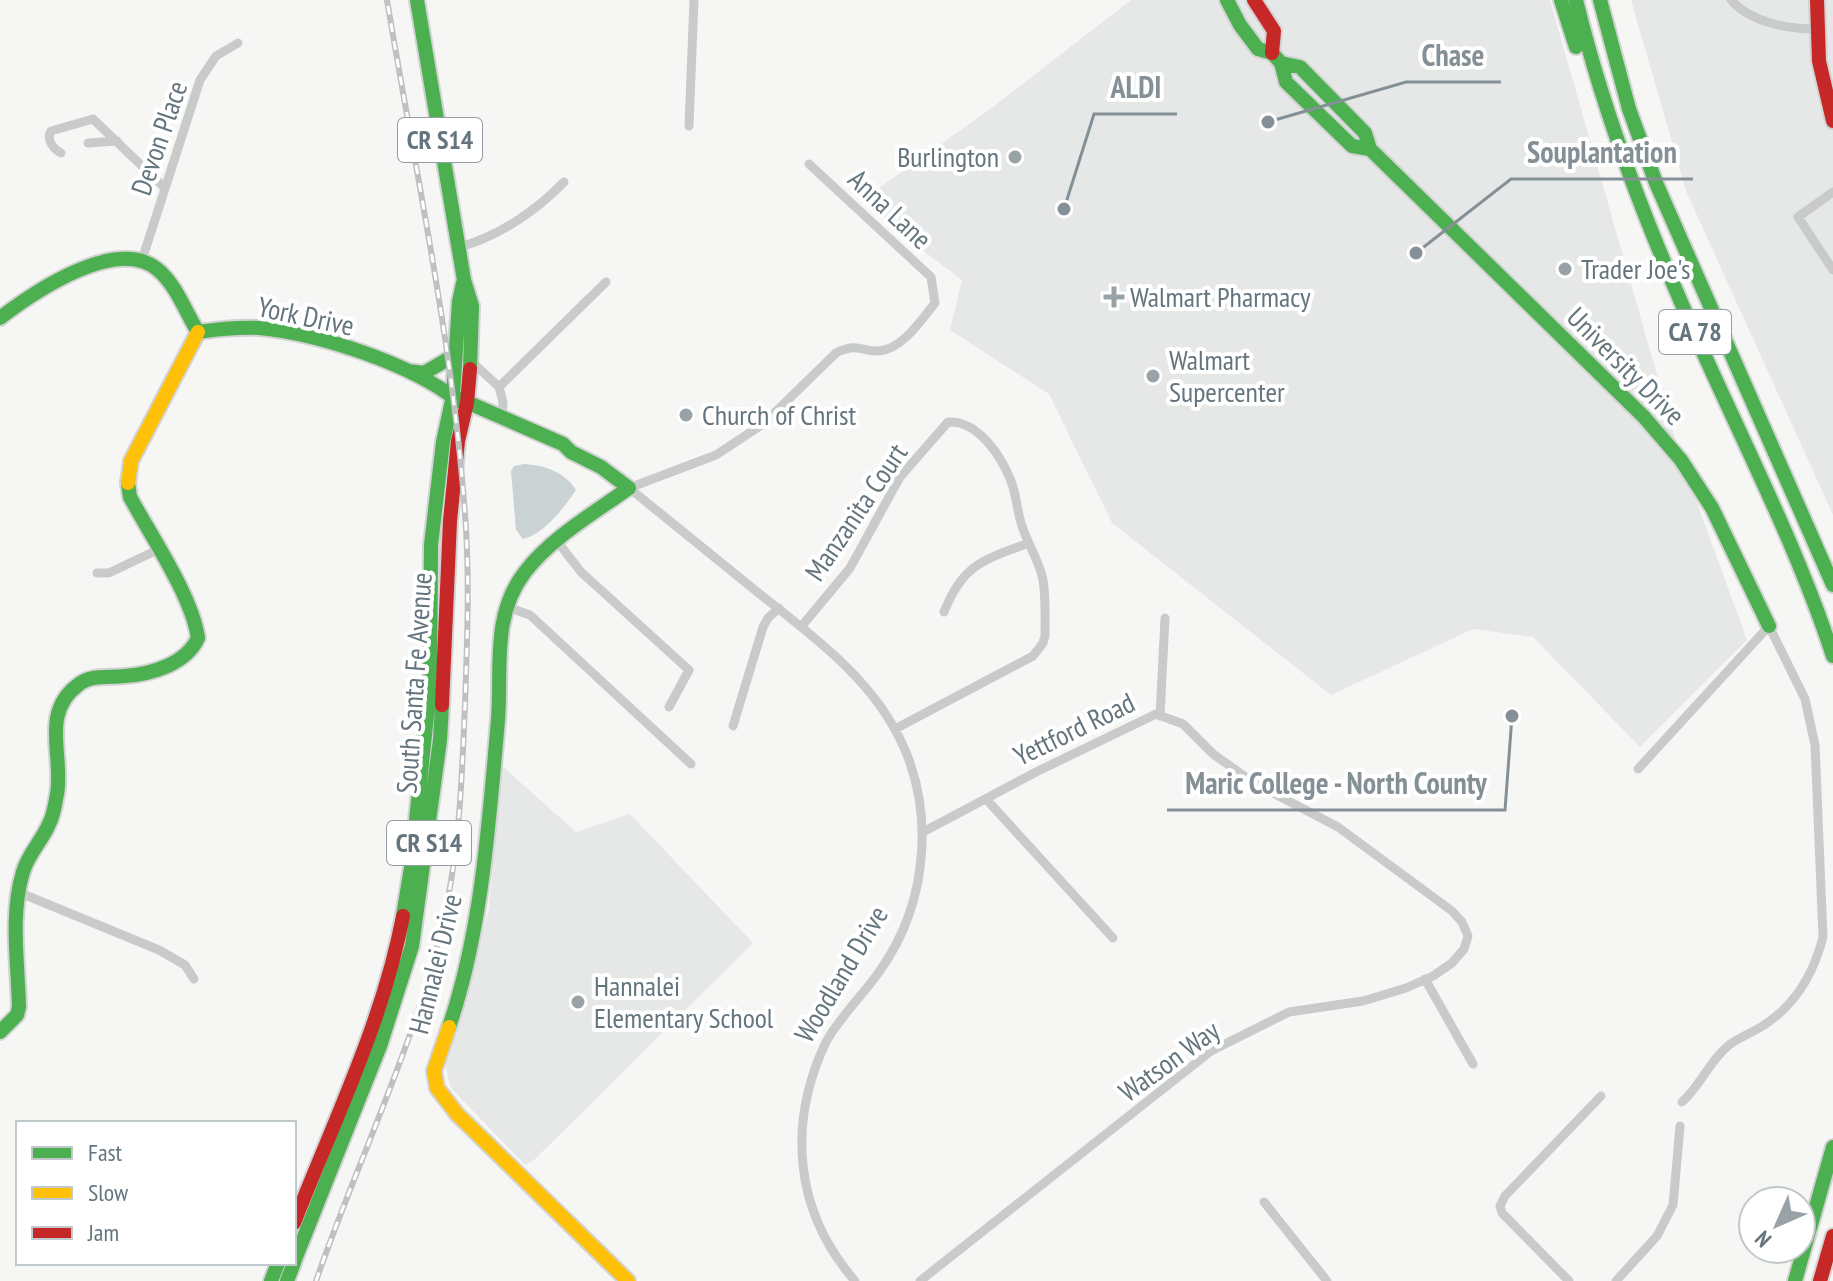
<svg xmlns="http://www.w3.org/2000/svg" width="1833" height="1281" font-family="'PT Sans Narrow',sans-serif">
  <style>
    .built { fill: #e6e8e7 }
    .water { fill: #cad2d4 }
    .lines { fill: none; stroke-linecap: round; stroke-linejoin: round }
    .fast-casing { stroke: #d2d3d3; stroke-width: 18 }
    .slow-casing { stroke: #d2d3d3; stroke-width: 18 }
    .jam-casing { stroke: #d2d3d3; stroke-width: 18 }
    .street { stroke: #c9cbcb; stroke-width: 9 }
    .fast { stroke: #4caf50; stroke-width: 14 }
    .slow { stroke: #ffc107; stroke-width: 14 }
    .jam { stroke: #c62828; stroke-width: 14 }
    .rail-casing { stroke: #bfc0c1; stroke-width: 6 }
    .rail { stroke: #fff; stroke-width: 3; stroke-dasharray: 9; stroke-linecap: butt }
    .poi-dot { fill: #98a2a7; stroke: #fff; stroke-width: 3 }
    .labels { text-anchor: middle; stroke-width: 8; stroke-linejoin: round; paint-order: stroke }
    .shield { fill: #fff; stroke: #939ea4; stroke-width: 2 }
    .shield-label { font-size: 26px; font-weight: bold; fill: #65757d }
    .street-label { font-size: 28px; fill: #65757d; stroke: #fff }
    .poi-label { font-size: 28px; fill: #65757d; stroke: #fff; text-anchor: start }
    .leader { fill: none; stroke: #849096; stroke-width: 3 }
    .callout-dot { fill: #849096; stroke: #fff; stroke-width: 3 }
    .callout-label { font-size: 30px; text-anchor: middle; font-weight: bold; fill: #849096; stroke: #fff; stroke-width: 8; stroke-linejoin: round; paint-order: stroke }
  </style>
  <rect width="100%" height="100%" fill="#f6f6f5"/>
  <path class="built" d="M1131 0H1550L1681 459 1747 640 1640 747 1533 637 1473 629 1331 695 1112 523 1049 394 950 330 962 280 897 231 865 198 989 110Z
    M1631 0H1833V515L1686 191Z
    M501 765 576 832 630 814 753 943 534 1160 525 1165 451 1088 444 1060 489 909Z"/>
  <path class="water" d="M524 464C544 465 565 472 576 490 564 508 544 534 523 539L516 530 511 471 514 466Z"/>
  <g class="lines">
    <g class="fast-casing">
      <path id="fast" d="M417 0 464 280 472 306 470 369
        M1227 0 1240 25 1258 49 1272 53 1281 63 1286 82 1352 146 1370 149
        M1561 0 1576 47
        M1576 0C1606 123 1652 239 1704 354 1749 454 1799 552 1833 656
        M1600 0 1629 109 1656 183 1833 585
        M1281 63 1300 67 1365 133 1370 149 1644 417 1681 460 1712 508 1769 626
        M0 318C34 292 116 236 157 269 176 284 186 313 198 332
        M198 332C219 329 239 327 260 328 320 334 412 364 458 401
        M408 371 424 373 455 355
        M403 916 411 868 430 687 431 545 443 442 453 396 459 302 463 283
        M449 1027C482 930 489 822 498 720 502 670 491 616 525 572 551 538 594 513 629 488L601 467 571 452 563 444 453 396
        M0 1032 17 1015 19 1007C18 964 10 914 23 872 28 854 42 841 49 824 54 815 55 804 57 794 64 757 40 713 78 685 91 674 109 678 125 676 152 674 186 664 198 638 192 596 151 536 130 497L128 483
        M294 1262 380 1046 412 946 440 740 442 705
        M271 1281 278 1263
        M287 1281 294 1263
        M1795 1281 1833 1147"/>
    </g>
    <g class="slow-casing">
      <path id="slow" d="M128 483 131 461 198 332
        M449 1027 434 1071 437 1088 457 1114 628 1281"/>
    </g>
    <g class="jam-casing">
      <path id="jam" d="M1254 0 1274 31 1272 53
        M1817 0 1819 61 1833 121
        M442 705 450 521 458 441 467 403 470 369
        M294 1223C333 1123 383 1022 403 916
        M1820 1281 1833 1236"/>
    </g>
    <path class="street" d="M1731 0C1750 22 1788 29 1816 29
      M689 126 694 0
      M88 143 117 141
      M61 153C53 149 46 139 51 131L93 119 165 188
      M809 164 931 277 935 303C922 319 903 349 879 351 860 352 859 342 836 353L763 424 716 455 629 488C673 524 717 559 761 595 809 633 862 672 893 726 937 802 930 901 879 972 864 994 836 1021 825 1044 787 1126 795 1212 855 1281
      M1833 192 1798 217 1833 270
      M460 247C499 236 536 211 564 182
      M142 260 200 80 216 56 238 43
      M471 361 499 387 606 282
      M499 387 503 402 502 416
      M557 541 581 572 689 670 669 707
      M97 573H109L157 550
      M507 607 530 615 691 764
      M944 612C963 564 983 560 1029 543
      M801 627 850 568 900 477 948 422C978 420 1001 456 1011 481 1017 496 1017 514 1023 529 1029 546 1040 563 1043 580 1046 598 1045 618 1045 636L1043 643 1033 656 895 729
      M1160 716 1165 618
      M733 726 763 627 768 618 779 608
      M1638 769 1769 626 1805 699 1815 745 1823 937C1814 972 1798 1002 1767 1023 1755 1032 1741 1036 1729 1045 1709 1061 1701 1085 1682 1102
      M986 799 1113 938
      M18 892 159 950 185 965 194 979
      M1425 979 1473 1064
      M1264 1202 1327 1281
      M920 1281 1211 1051 1289 1012 1363 1001 1406 988 1433 976 1452 963 1464 949 1468 936 1462 922 1452 911 1338 827 1254 783 1213 754 1183 724 1156 714 1036 772 923 832
      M1569 1281 1502 1213 1500 1206 1505 1196 1601 1096
      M1616 1281 1657 1236 1673 1205 1680 1126"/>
    <use href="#fast" class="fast"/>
    <use href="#slow" class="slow"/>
    <use href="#jam" class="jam"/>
    <g class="rail-casing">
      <path id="rail" d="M316 1281C359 1156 419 1038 446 908 460 842 462 773 465 705 467 642 470 578 465 514 453 344 415 169 387 0"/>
    </g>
    <use href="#rail" class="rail"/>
  </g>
  <g class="poi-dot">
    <circle cx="1015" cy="157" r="8"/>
    <circle cx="1565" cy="269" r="8"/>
    <path d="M1110 285h8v8h8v8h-8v8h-8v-8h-8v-8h8z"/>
    <circle cx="1153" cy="376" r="8"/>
    <circle cx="686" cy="415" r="8"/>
    <circle cx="578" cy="1002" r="8"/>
  </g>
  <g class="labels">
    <g class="shield">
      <rect x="398" y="118" width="84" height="44" rx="6"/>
      <rect x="1659" y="310" width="72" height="44" rx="6"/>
      <rect x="387" y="821" width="84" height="44" rx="6"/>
    </g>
    <g class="shield-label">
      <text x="440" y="149">CR S14</text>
      <text x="1695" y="341">CA 78</text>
      <text x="429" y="852">CR S14</text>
    </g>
    <g class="street-label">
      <text transform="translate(159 138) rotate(-71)" y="10">Devon Place</text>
      <text transform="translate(890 209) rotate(43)" y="10">Anna Lane</text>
      <text transform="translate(306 316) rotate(12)" y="10">York Drive</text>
      <text transform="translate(1626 366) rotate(45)" y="10">University Drive</text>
      <text transform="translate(856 512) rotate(-56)" y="10">Manzanita Court</text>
      <text transform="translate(414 683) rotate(-86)" y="10">South Santa Fe Avenue</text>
      <text transform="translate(1074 729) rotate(-26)" y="10">Yettford Road</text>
      <text transform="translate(435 964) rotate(-76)" y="10">Hannalei Drive</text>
      <text transform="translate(841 974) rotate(-59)" y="10">Woodland Drive</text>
      <text transform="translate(1169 1061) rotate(-36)" y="10">Watson Way</text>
    </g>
    <g class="poi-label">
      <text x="999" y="167" text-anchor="end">Burlington</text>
      <text x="1581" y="279">Trader Joe's</text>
      <text x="1130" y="307">Walmart Pharmacy</text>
      <text x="1169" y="370">Walmart<tspan x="1169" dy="32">Supercenter</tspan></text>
      <text x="702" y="425">Church of Christ</text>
      <text x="594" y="996">Hannalei<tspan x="594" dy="32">Elementary School</tspan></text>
    </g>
  </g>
  <path class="leader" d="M1268 122L1406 82H1501M1064 209L1094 114H1177M1416 253L1511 179H1693M1512 716L1505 810H1167"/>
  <g class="callout-dot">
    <circle cx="1268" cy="122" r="8"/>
    <circle cx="1064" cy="209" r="8"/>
    <circle cx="1416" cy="253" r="8"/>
    <circle cx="1512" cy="716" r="8"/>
  </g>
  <g class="callout-label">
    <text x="1453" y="66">Chase</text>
    <text x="1136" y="98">ALDI</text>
    <text x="1602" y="163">Souplantation</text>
    <text x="1336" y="794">Maric College - North County</text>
  </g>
  <rect x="16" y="1121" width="280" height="144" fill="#ffffff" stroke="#c1c8cb" stroke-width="2"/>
  <rect x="32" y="1147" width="40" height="12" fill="#4caf50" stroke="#c1c8cb" stroke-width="2"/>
  <text x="88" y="1161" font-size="24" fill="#65757d">Fast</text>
  <rect x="32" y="1187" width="40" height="12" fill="#ffc107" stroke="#c1c8cb" stroke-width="2"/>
  <text x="88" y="1201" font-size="24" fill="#65757d">Slow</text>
  <rect x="32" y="1227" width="40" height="12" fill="#c62828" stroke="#c1c8cb" stroke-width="2"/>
  <text x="88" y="1241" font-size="24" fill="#65757d">Jam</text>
  <g transform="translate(1777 1225) rotate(225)"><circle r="38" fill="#ffffff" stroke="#c1c8cb" stroke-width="2"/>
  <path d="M0-6L14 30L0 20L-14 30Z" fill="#98a2a7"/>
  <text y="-12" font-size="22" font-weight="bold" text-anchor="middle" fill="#65757d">N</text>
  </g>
</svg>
